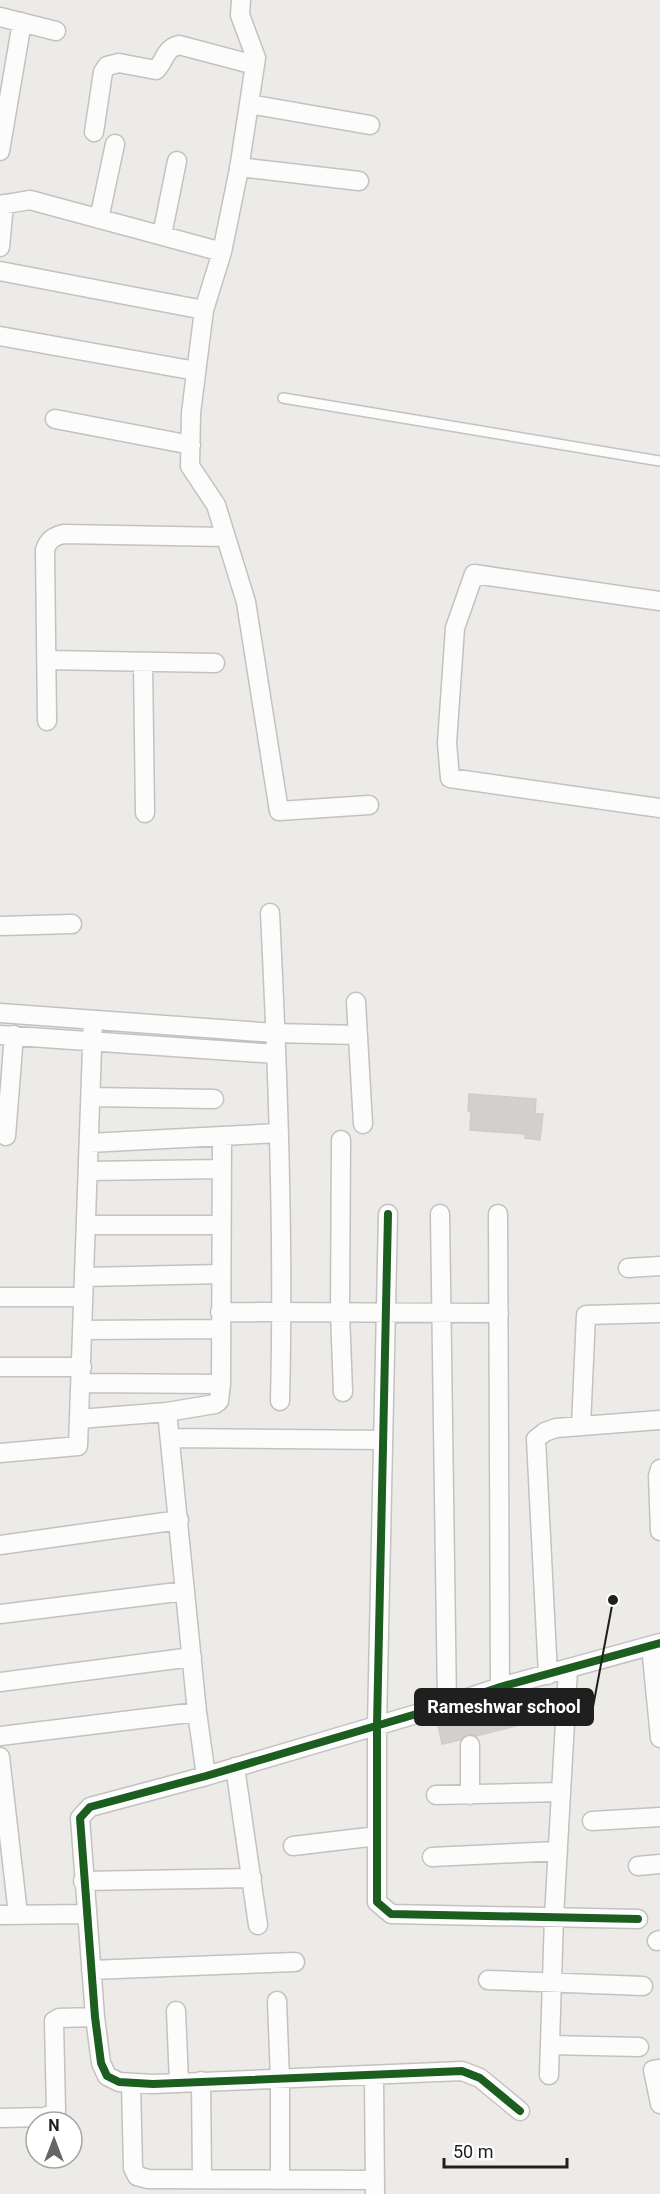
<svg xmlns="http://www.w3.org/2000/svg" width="660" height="2194" font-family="Roboto,sans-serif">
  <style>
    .building { fill: #d2cfcd; stroke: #d0ccc9; stroke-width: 1.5 }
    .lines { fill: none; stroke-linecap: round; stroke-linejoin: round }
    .service-casing { stroke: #c3c2c0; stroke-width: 12 }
    .minor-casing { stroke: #c3c2c0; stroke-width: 21 }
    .service { stroke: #fcfcfc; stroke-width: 9 }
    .minor { stroke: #fcfcfc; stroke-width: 18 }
    .cycleway-casing { stroke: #fff; stroke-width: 11 }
    .cycleway { stroke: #1b5e20; stroke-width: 8 }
    .leader { fill: none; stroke: #1f1f1f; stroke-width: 2 }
    .callout-dot { fill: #1f1f1f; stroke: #fff; stroke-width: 2 }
    .callout { fill: #1f1f1f; stroke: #1f1f1f; stroke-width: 2 }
    .callout-label { font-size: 18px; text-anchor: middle; font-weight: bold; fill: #fff }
  </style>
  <rect width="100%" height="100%" fill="#edebe8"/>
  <path class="building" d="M469 1094 536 1099 535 1114H543L540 1140 525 1138V1134L470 1130 471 1111H468Z
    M530 1698 536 1721 476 1736 469 1734 460 1740 442 1744 437 1721Z"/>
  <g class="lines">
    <g class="service-casing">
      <path id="service" d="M283 398 660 461"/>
    </g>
    <g class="minor-casing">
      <path id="minor" d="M241 0 240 15 256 58 239 169 222 252 204 310 191 413 190 466 216 505 246 602 279 811 369 805
        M0 17 56 31
        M249 104 370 125
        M94 132 103 72 107 66 119 63 156 70C165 61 165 48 179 45L255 65
        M0 151 22 22
        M239 167 359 181
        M0 205 30 200 222 252
        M99 219 115 144
        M162 235 177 161
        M0 247 4 204
        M0 271 204 310
        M0 336 196 371
        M55 419 191 445
        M660 601 474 574 455 628 447 743 450 778 660 808
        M46 660 215 663
        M143 662 145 813
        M47 721 45 550C48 540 53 537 63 534L225 537
        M270 913C278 1076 284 1239 280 1401
        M0 926 72 924
        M356 1002 363 1124
        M0 1013 275 1033 358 1035
        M0 1035 276 1054
        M91 1097 214 1099
        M6 1136 14 1035
        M341 1140 340 1313 343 1392
        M89 1143 279 1133
        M88 1171 222 1169
        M388 1214 377 1725V1902L391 1914 638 1919
        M440 1214 447 1705
        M498 1214 500 1687
        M86 1225H221
        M628 1268 660 1266
        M84 1277 221 1274
        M0 1297H83
        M220 1312 499 1313
        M82 1330 220 1329
        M0 1367H82
        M81 1383 221 1384
        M167 1412 197 1712 206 1776
        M79 1419 167 1412 215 1404 219 1401 221 1384 222 1136
        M581 1426 586 1315 660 1313
        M170 1438 383 1440
        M0 1453 78 1446 93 1020
        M660 1469 658 1476 660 1531
        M0 1545 179 1520
        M0 1614 185 1591
        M651 1646 660 1738
        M548 1675 536 1439 545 1432 556 1428 660 1420
        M0 1682 192 1657
        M0 1736 197 1712
        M0 1757 18 1914
        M235 1767 258 1925
        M436 1795 561 1792
        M470 1795V1745
        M592 1821 660 1817
        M293 1846 377 1836
        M432 1857 558 1851
        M638 1866 660 1864
        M83 1881 252 1878
        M0 1915 87 1914
        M657 1941 660 1940
        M91 1970 295 1962
        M488 1980 643 1986
        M277 2001 280 2079V2179
        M176 2011 179 2082
        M550 2045 639 2047
        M660 2069 653 2070 660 2104
        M549 2075 554 1917 568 1669
        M374 2076 375 2194
        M201 2081 202 2179
        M131 2084 133 2168 137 2176 148 2179 374 2180
        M520 2111 480 2078 462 2071 153 2084 119 2082 107 2076 101 2063 95 2017 80 1818 90 1807 206 1776 447 1705 500 1687 660 1643
        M0 2118 44 2117 51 2115 56 2111 54 2021 59 2018 95 2017"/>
    </g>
    <use href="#service" class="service"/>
    <use href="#minor" class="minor"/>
    <g class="cycleway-casing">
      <path id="cycleway" d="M388 1214 377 1725V1902L391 1914 638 1919
        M520 2111 480 2078 462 2071 153 2084 119 2082 107 2076 101 2063 95 2017 80 1818 90 1807 206 1776 447 1705 500 1687 660 1643"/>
    </g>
    <use href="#cycleway" class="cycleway"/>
  </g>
  <path class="leader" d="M613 1600L593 1707"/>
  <circle class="callout-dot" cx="613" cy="1600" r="6"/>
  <rect class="callout" x="415" y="1689" width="178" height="36" rx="6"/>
  <g class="callout-label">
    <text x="504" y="1713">Rameshwar school</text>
  </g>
  <g transform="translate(54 2140)"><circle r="28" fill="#ffffff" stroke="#a5a5a5" stroke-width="1.5"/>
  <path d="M0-4.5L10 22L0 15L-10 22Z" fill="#676665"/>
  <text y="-9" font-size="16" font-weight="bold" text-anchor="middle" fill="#1f1f1f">N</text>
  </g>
  <path d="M444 2158v9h123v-9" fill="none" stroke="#1f1f1f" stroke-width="3"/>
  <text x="453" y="2158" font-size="18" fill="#1f1f1f" stroke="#ffffff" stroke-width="4.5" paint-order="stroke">50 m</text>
</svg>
